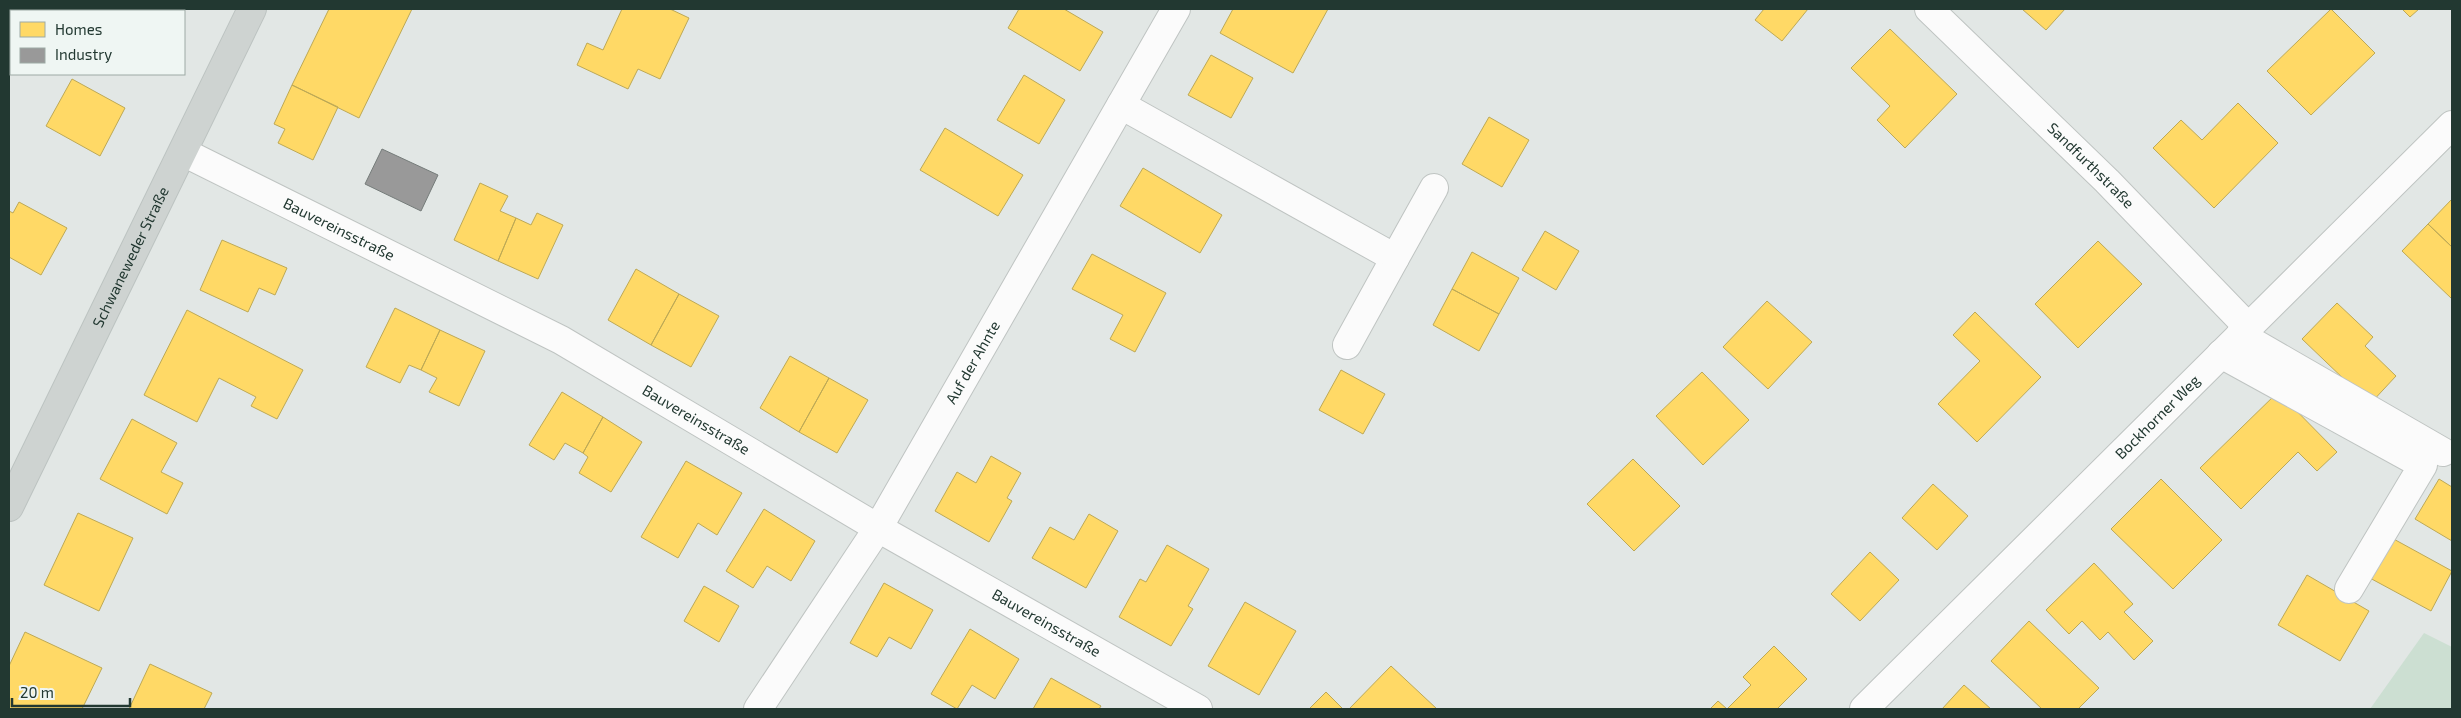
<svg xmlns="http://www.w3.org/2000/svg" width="2461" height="718" font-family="'Exo 2',sans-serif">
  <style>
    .green { fill: #ccdfd2 }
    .homes { fill: #ffd966; stroke: #bda956 }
    .industry { fill: #999; stroke: #757c7a }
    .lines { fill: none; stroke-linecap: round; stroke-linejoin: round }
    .minor-casing { stroke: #bfc4c2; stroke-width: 30 }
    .major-casing { stroke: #bcc3c1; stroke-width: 30 }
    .minor { stroke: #fbfbfb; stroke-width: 28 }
    .major { stroke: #ced3d1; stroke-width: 28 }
    .labels { text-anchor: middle; stroke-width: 5; stroke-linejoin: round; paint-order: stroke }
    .street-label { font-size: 15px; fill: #223831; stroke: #eff6f3 }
  </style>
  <rect width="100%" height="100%" fill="#e2e7e5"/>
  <path class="green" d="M2424 633 2452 647V709H2370Z"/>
  <path class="homes" d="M58 9H177L175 11H63Z
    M329 9H412L359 118 292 85Z
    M622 9H670L689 18 660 79 638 69 628 89 577 65 587 43 603 50Z
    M1019 9H1064L1103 32 1080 71 1008 28Z
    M1233 9H1328L1293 73 1220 33Z
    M1764 9H1808L1782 41 1755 20Z
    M2022 9H2065L2046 30Z
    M2331 9 2375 53 2311 115 2267 71Z
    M2402 9H2419L2410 17Z
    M1890 29 1957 94 1905 148 1877 120 1890 106 1851 68Z
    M1211 55 1253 78 1231 118 1188 95Z
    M1024 75 1065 100 1039 144 997 120Z
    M72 79 125 108 100 156 46 126Z
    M292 85 338 107 313 160 278 143 285 129 274 124Z
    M2238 103 2278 143 2214 208 2153 148 2181 120 2202 140Z
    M1489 117 1529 140 1502 187 1462 164Z
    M945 128 1023 175 998 216 920 170Z
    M1143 168 1222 215 1200 253 1120 206Z
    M480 183 508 196 500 211 516 218 498 261 454 240Z
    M2452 199V247L2428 224Z
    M19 202 67 228 41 275 9 257V211L13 213Z
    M537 213 563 225 538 279 498 261 516 218 531 225Z
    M2428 224 2452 247V299L2402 251Z
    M1545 231 1579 251 1556 290 1522 270Z
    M222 240 287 268 275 295 259 288 248 312 200 290Z
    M2098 241 2142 284 2078 348 2035 304Z
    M1472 252 1519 278 1499 314 1452 289Z
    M1092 254 1166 293 1135 352 1110 339 1123 315 1072 289Z
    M636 269 679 294 651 345 608 320Z
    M1452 289 1499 314 1479 351 1433 325Z
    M679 294 719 316 691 367 651 345Z
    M1767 301 1812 342 1768 389 1723 347Z
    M2337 303 2373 337 2365 346 2396 376 2370 404 2302 339Z
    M395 308 440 330 421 370 409 365 400 383 366 367Z
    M187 310 303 370 277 419 251 406 256 397 219 378 197 422 144 395Z
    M1975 312 2041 377 1977 442 1938 404 1980 361 1953 335Z
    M440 330 485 351 459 406 429 392 437 378 421 370Z
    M790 356 829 378 799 432 760 408Z
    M1341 370 1385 394 1363 434 1319 410Z
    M1702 372 1749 420 1703 465 1656 416Z
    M829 378 868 400 837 453 799 432Z
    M562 392 603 417 583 453 565 443 554 460 529 445Z
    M2278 392 2337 452 2317 471 2298 452 2241 509 2200 468Z
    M603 417 642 442 611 492 579 473 588 457 583 453Z
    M132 419 177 443 161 472 183 483 167 514 100 479Z
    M991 456 1021 473 1007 498 1012 501 989 542 935 511 957 472 976 483Z
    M1633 459 1680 506 1634 551 1587 504Z
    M686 461 742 493 717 535 698 523 678 558 641 537Z
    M2161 479 2222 540 2173 589 2111 529Z
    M2439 479 2452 487V541L2415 519Z
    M1933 484 1968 516 1937 550 1902 518Z
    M764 509 815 541 791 581 767 566 753 588 726 571Z
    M78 513 133 538 99 611 44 585Z
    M1089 514 1118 531 1086 588 1032 558 1050 527 1074 540Z
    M2390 537 2452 571 2431 611 2368 577Z
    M1167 545 1209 569 1188 606 1193 609 1171 646 1119 617 1140 579 1146 582Z
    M1870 552 1899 580 1860 621 1831 594Z
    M2094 563 2133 604 2124 612 2153 641 2134 660 2108 632 2100 640 2082 621 2069 634 2046 610Z
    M2307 575 2369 611 2340 661 2278 625Z
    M884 583 933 610 911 649 889 637 877 657 850 643Z
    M704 586 739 606 719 642 684 621Z
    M1245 602 1296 631 1259 695 1208 666Z
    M2029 621 2099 688 2078 709H2042L1991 661Z
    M970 629 1019 659 995 699 972 685 957 709 931 694Z
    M25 632 102 668 82 709H9V666Z
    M1774 646 1807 679 1777 709H1710L1718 701 1727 709 1751 685 1743 677Z
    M150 664 212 693 204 709H129Z
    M1391 666 1437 709H1349Z
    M1051 678 1101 706 1099 709H1033Z
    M1964 685 1991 709H1942Z
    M1326 692 1343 709H1309Z"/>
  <path class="industry" d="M382 149 438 175 421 211 365 184Z"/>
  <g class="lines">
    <g class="minor-casing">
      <g id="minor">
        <path id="s1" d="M1929 9 2107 181 2248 327"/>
        <path d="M1121 105 1395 258 1347 345"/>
        <path id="s2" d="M183 152 561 340 878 528 1198 709"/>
        <path d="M1395 258 1434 188"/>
        <path d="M2240 335 2443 452"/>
        <path d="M2221 354 2423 465 2349 589"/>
        <path id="s3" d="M758 709 878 528 1176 9"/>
        <path id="s4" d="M1864 709 2452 125"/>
      </g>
    </g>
    <g class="major-casing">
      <g id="major">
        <path id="s5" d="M9 507 252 9"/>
      </g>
    </g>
    <use href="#minor" class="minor"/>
    <use href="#major" class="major"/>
  </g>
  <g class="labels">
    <g class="street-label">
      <text dy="5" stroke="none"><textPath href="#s1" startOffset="225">Sandfurthstraße</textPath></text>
      <text dy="5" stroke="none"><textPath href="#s2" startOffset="174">Bauvereinsstraße</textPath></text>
      <text dy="5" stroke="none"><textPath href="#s5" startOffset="278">Schwaneweder Straße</textPath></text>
      <text dy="5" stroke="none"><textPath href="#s3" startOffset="408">Auf der Ahnte</textPath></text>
      <text dy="5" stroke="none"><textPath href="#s4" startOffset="414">Bockhorner Weg</textPath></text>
      <text dy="5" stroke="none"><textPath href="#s2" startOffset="579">Bauvereinsstraße</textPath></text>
      <text dy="5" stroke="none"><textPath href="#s2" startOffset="984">Bauvereinsstraße</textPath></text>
    </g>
  </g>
  <rect width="2461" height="718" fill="none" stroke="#223831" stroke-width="20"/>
  <rect x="10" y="10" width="175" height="65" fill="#eff6f3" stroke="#9daaa5"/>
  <rect x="20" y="22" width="25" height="15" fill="#ffd966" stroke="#9daaa5"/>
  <text x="55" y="35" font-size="15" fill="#223831">Homes</text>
  <rect x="20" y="48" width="25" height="15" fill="#999999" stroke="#9daaa5"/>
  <text x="55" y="60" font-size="15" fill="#223831">Industry</text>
  <path d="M12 698v8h118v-8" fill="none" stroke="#223831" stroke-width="2.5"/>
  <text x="20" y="698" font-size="15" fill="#223831" stroke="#eff6f3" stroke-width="4" paint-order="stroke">20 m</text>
</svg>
